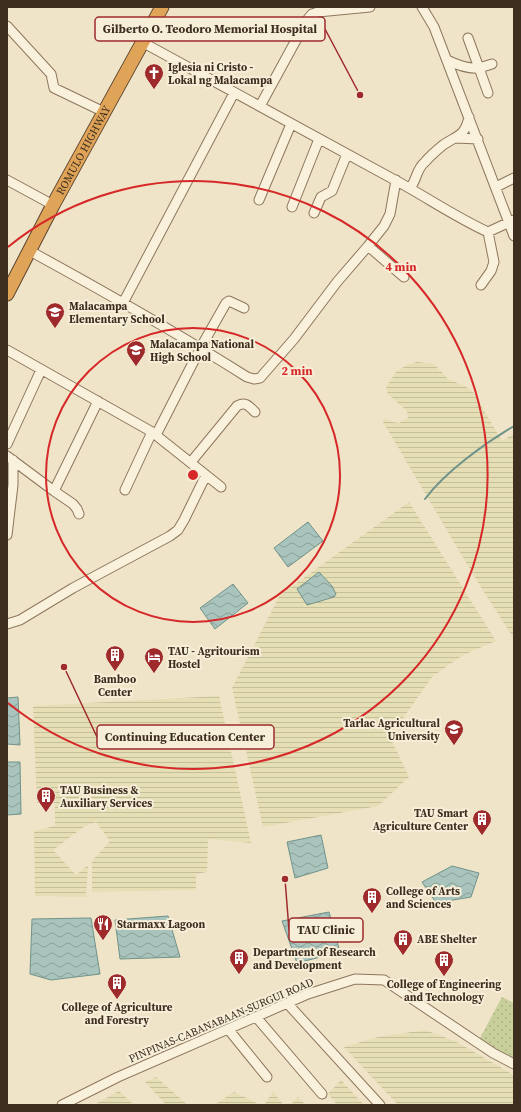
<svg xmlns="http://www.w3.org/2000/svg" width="521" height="1112" font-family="'Source Serif 4',serif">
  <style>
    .farmland { fill: url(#farmland-rules) }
    .grass { fill: url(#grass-dots) }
    .water { fill: url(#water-waves); stroke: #6f938a }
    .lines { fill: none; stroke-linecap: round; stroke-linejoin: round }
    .stream { stroke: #6f938a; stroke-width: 2 }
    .minor-casing { stroke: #8d765c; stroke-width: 11 }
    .highway-casing { stroke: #5b4430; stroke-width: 15 }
    .minor { stroke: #faf1dc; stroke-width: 9 }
    .highway { stroke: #e0a458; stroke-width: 13 }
    .ring { fill: none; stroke: #d62828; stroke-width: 2 }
    .labels { text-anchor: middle; stroke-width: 4; stroke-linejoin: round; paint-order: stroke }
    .poi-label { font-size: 11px; font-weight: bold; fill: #3d2e20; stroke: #f7eed8; text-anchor: start }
    .street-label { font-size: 11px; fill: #3d2e20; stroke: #f7eed8 }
    .centre { fill: #d62828; stroke: #f7eed8; stroke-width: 2 }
    .ring-label { font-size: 12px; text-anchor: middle; font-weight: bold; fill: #d62828; stroke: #f7eed8; stroke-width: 4; stroke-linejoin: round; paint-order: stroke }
    .leader { fill: none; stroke: #9e2a2b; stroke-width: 1.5 }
    .callout-dot { fill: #9e2a2b; stroke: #f7eed8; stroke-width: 1.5 }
    .callout { fill: #f7eed8; stroke: #9e2a2b; stroke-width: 1.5 }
    .callout-label { font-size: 12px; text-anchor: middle; font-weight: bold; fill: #3d2e20 }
  </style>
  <defs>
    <pattern id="farmland-rules" width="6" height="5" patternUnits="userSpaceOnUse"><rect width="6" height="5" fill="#e6deb5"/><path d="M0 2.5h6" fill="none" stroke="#c6bf9b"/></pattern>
    <pattern id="grass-dots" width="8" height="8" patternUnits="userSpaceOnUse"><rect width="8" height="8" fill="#c9cf9b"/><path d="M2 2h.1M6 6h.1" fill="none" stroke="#aeb285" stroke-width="1.8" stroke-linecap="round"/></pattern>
    <pattern id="water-waves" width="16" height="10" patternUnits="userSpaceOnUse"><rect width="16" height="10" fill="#a9c4bc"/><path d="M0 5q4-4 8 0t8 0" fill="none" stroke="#8ba098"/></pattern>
  </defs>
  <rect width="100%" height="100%" fill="#f0e4c8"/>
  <path class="farmland" d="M417 362 434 364 448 379 465 386 473 392 502 441 514 433V639L477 581 383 422 385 418 392 422 399 423 408 418 407 411 388 394 386 387 396 372 407 365Z
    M409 502 496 641 463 655 432 677 390 737 409 777 378 806 263 827 232 688 280 595Z
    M219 696 251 843 208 839 207 872 196 874V890L92 892V861L110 841 96 822 85 826 53 850 76 875 88 865 86 897 35 896 34 831 55 826V803H37L33 706Z
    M425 1030 455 1041 514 1075V1105H398L344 1047 378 1037Z
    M156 1077 188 1105H166L145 1082Z
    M341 1080 364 1105H337L328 1094Z
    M119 1091 134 1105H99L97 1103Z
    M234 1092 261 1105H214Z
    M273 1092 284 1105H264Z
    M298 1097 306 1105H290Z"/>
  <path class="grass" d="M502 997 514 1003V1059L479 1040Z"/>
  <path class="water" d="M308 522 323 541 288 567 274 548Z
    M319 572 332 586 336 594 334 597 307 605 297 589Z
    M233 584 248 603 215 629 200 608Z
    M18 697 20 745 7 744V698Z
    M7 762H20L21 814 7 815Z
    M321 835 328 868 295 878 287 842Z
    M452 866 479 873 471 897 453 900 439 907 422 882Z
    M329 912 340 952 297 963 282 921Z
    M168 916 180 957 120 959 115 920Z
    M91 918 100 974 51 980 30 974 32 919Z"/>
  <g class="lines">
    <path class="stream" d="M425 499C445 472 485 443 514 426"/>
    <g class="minor-casing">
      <path id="minor" d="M422 7 434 27 514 236
        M7 26 51 74 54 88 104 112
        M142 42C225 88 309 133 393 179 425 196 455 217 488 232L494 262 491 271 481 285
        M447 60C457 65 467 69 479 68L468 38
        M488 93 479 68 492 64
        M260 106 307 20 312 14 318 12 370 7
        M456 138 478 139
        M7 180 53 205
        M496 187 514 178
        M410 188C417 180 416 169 425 162 430 156 437 150 443 145 458 135 465 136 469 117
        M259 200 291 124
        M292 207 319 139
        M314 213 321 197 332 191 347 154
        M488 232 514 220
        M368 246 404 277
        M30 251C103 291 176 332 247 377L254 379 260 378 294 339 337 282 368 246 384 226 390 214 396 180
        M123 303 234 93
        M7 350 152 432 206 475 184 520 178 530 170 536 73 588 20 620 7 624
        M156 435 201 347 226 303 229 301 244 308
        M7 444 41 370
        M7 456 54 491 73 504 77 509 79 514
        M191 462 237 406C245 401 249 406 255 412
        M206 475 221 487
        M125 490 152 432
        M54 491 98 401
        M7 535 13 485V460
        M287 1003 380 1105
        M256 1017 322 1094
        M228 1029 267 1077
        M62 1105 118 1077 308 994 355 979 384 980 493 1053 514 1064"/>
    </g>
    <g class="highway-casing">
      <g id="highway">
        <path id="s1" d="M7 294 53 205 162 7"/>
      </g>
    </g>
    <use href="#minor" class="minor"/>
    <use href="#highway" class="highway"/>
  </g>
  <g class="ring">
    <circle cx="193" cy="475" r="147"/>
    <path d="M8 247A294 294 0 1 1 8 703"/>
  </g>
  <defs>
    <g id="church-pin" transform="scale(1)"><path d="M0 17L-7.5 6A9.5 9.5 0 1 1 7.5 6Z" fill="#9e2a2b" stroke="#f7eed8"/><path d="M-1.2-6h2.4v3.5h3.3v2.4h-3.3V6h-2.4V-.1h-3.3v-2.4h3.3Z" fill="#fff"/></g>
    <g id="school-pin" transform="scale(1)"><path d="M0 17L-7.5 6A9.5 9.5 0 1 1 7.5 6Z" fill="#9e2a2b" stroke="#f7eed8"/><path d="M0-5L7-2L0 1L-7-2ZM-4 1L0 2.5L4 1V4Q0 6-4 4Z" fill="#fff"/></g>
    <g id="building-pin" transform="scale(1)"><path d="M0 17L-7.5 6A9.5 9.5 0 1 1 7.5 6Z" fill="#9e2a2b" stroke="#f7eed8"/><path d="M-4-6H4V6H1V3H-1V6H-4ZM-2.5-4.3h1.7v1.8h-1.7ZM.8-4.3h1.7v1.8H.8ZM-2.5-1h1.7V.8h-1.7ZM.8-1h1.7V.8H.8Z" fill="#fff"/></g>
    <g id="hotel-pin" transform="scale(1)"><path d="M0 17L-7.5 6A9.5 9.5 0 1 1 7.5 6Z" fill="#9e2a2b" stroke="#f7eed8"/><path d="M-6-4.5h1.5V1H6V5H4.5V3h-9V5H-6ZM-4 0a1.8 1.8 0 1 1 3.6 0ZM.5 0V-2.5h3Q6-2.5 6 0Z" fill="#fff"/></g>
    <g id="university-pin" transform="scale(1)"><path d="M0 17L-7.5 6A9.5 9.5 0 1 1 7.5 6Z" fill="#9e2a2b" stroke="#f7eed8"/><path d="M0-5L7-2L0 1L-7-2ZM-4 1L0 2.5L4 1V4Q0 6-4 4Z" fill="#fff"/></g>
    <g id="restaurant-pin" transform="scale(1)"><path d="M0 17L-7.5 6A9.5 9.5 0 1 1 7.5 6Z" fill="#9e2a2b" stroke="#f7eed8"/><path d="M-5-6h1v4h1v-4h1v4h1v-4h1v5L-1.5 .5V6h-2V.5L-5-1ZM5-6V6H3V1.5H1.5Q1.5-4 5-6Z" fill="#fff"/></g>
  </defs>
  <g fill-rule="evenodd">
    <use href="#church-pin" x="154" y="73"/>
    <use href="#school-pin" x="55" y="312"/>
    <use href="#school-pin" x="136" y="350"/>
    <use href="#building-pin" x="115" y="655"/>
    <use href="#hotel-pin" x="154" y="657"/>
    <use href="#university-pin" x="454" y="729"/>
    <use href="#building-pin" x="46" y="796"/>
    <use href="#building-pin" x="482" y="819"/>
    <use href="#building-pin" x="372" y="897"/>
    <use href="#restaurant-pin" x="103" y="924"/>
    <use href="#building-pin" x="403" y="939"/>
    <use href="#building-pin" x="239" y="958"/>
    <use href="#building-pin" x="444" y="960"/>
    <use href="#building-pin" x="117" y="983"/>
  </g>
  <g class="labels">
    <g class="poi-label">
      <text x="168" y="71">Iglesia ni Cristo -<tspan x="168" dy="13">Lokal ng Malacampa</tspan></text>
      <text x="69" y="310">Malacampa<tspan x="69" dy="13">Elementary School</tspan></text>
      <text x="150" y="348">Malacampa National<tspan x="150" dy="13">High School</tspan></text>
      <text x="168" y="655">TAU - Agritourism<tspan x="168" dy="13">Hostel</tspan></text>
      <text x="115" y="683" text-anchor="middle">Bamboo<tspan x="115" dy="13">Center</tspan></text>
      <text x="440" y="727" text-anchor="end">Tarlac Agricultural<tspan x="440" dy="13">University</tspan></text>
      <text x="60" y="794">TAU Business &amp;<tspan x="60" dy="13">Auxiliary Services</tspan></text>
      <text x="468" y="817" text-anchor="end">TAU Smart<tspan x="468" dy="13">Agriculture Center</tspan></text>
      <text x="386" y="895">College of Arts<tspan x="386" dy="13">and Sciences</tspan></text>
      <text x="117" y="928">Starmaxx Lagoon</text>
      <text x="417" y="943">ABE Shelter</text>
      <text x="253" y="956">Department of Research<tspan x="253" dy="13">and Development</tspan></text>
      <text x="444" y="988" text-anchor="middle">College of Engineering<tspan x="444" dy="13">and Technology</tspan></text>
      <text x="117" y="1011" text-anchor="middle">College of Agriculture<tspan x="117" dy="13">and Forestry</tspan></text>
    </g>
    <g class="street-label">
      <text dy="4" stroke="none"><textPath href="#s1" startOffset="163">ROMULO HIGHWAY</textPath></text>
      <text transform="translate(221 1020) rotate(-23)" y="4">PINPINAS-CABANABAAN-SURGUI ROAD</text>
    </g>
  </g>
  <circle cx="193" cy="475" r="6" class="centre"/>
  <g class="ring-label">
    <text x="401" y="271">4 min</text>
    <text x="297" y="375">2 min</text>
  </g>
  <path class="leader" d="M360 95L325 29M64 667L97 737M285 879L289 930"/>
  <g class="callout-dot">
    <circle cx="360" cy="95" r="4"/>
    <circle cx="64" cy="667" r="4"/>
    <circle cx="285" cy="879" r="4"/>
  </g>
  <g class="callout">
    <rect x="95" y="17" width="230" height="24" rx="4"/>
    <rect x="97" y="725" width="177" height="24" rx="4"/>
    <rect x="289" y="918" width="74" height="24" rx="4"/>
  </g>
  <g class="callout-label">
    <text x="210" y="33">Gilberto O. Teodoro Memorial Hospital</text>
    <text x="185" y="741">Continuing Education Center</text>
    <text x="326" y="934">TAU Clinic</text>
  </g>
  <rect width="521" height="1112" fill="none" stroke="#3d2e20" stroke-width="16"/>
</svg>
